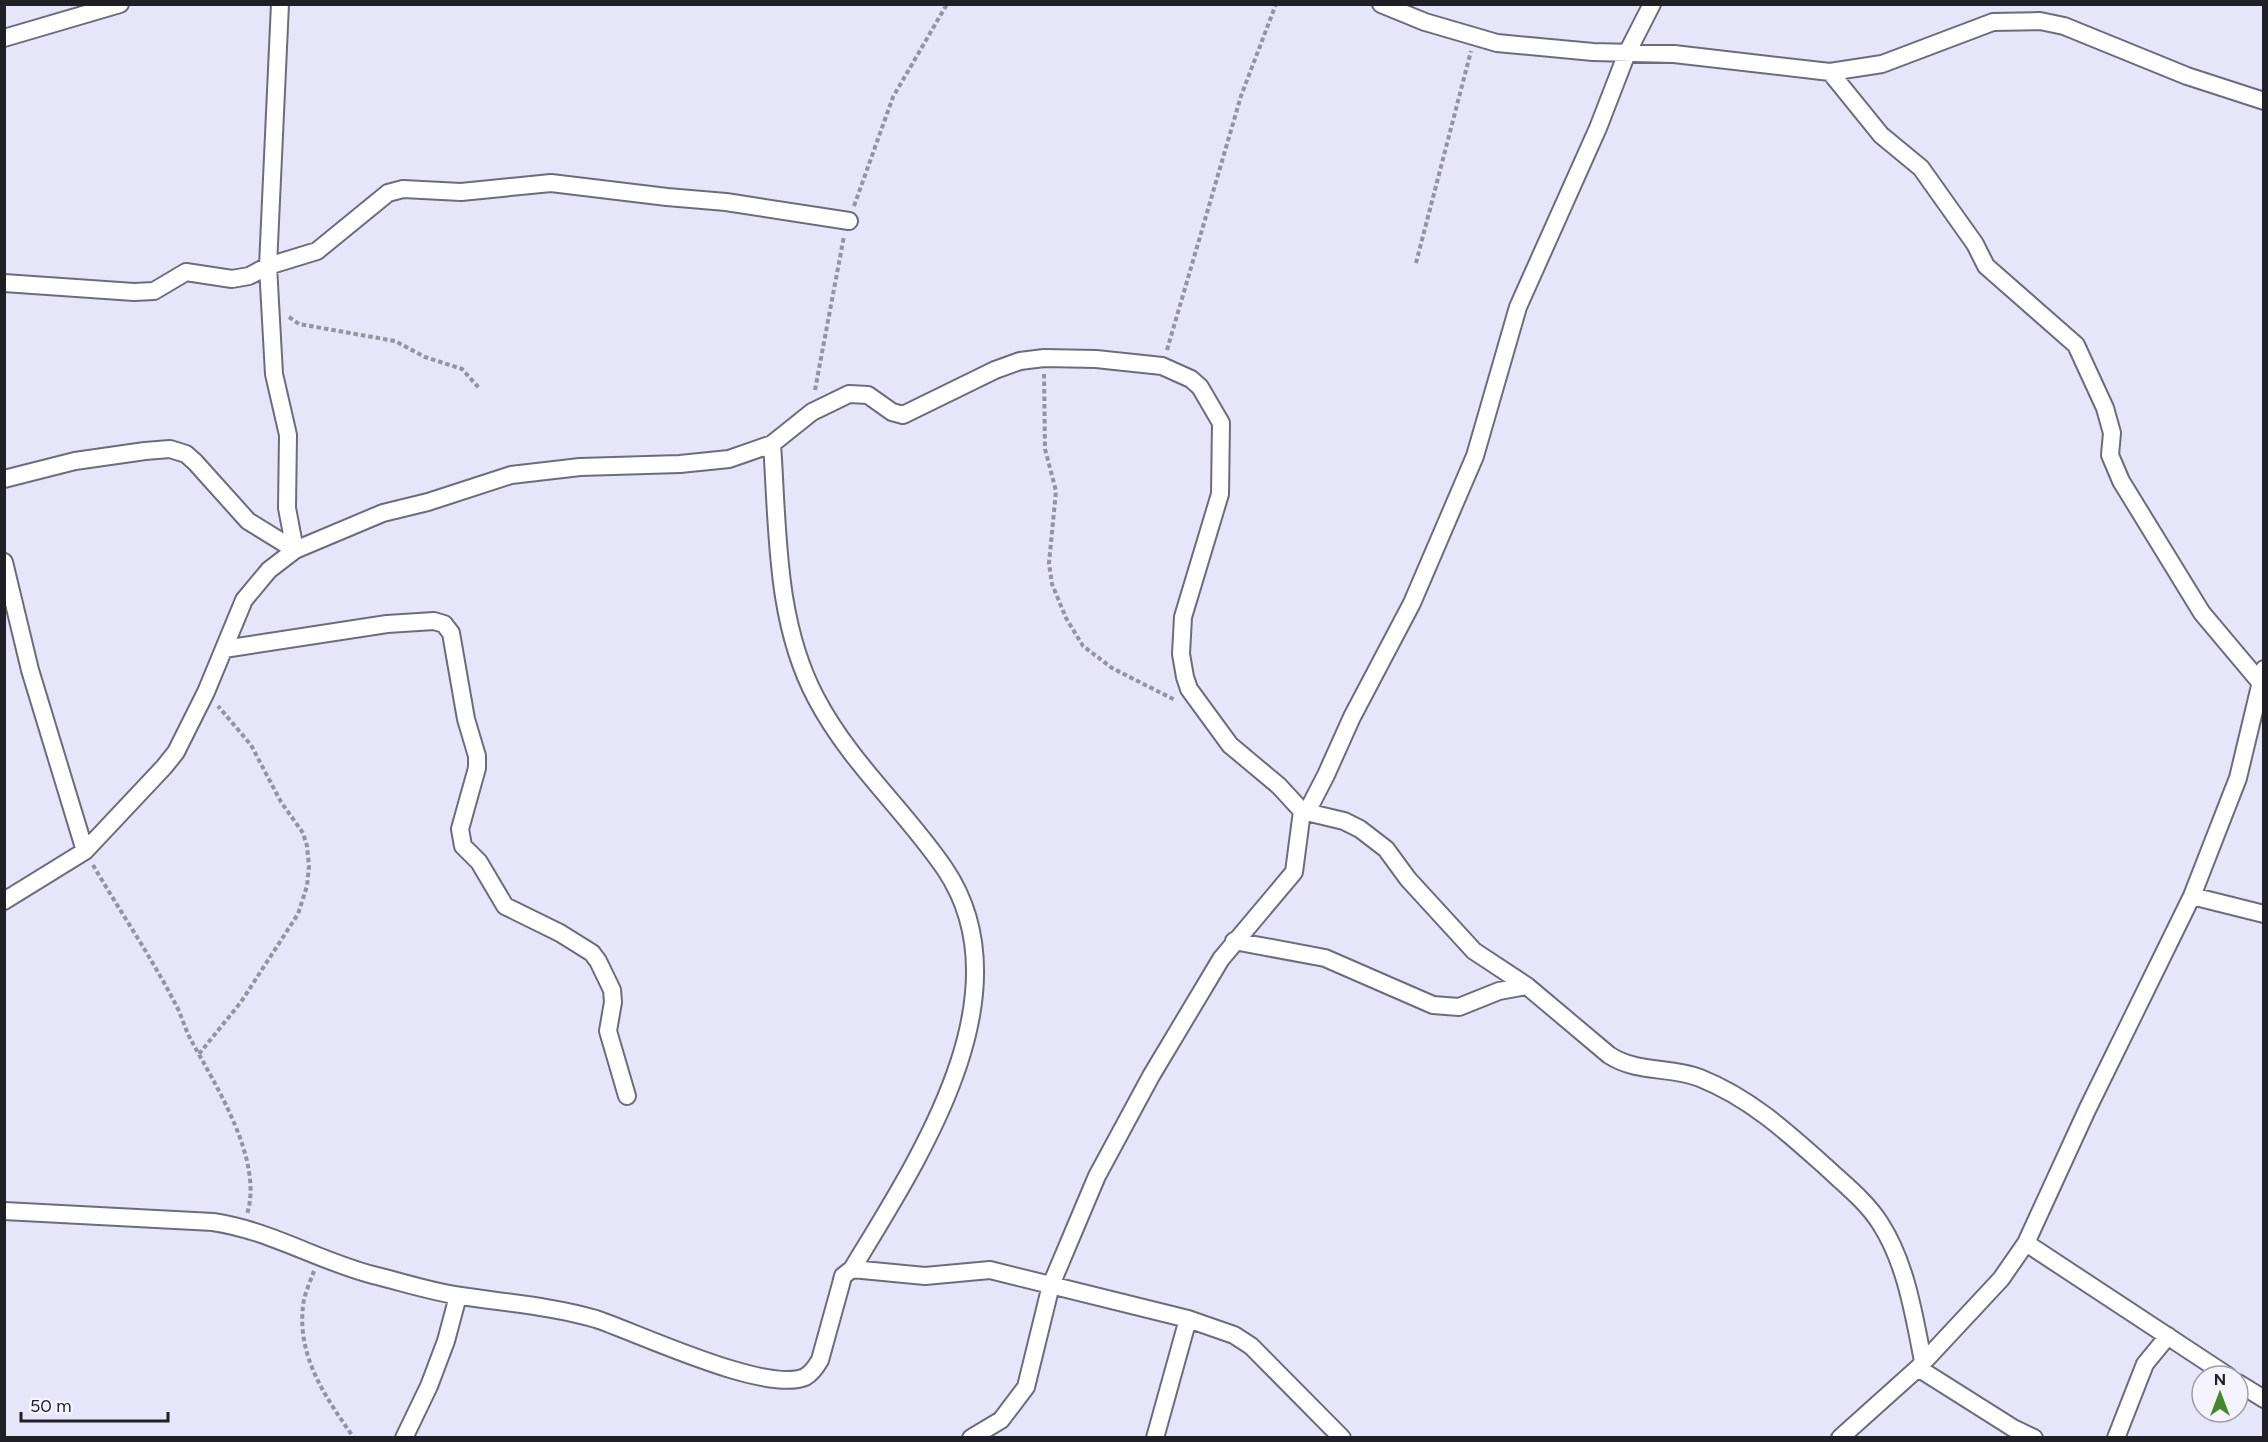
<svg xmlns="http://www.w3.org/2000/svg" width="2268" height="1442" font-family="Figtree,sans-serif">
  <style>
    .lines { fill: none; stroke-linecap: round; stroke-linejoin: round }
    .minor-casing { stroke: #6d6c7d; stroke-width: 20 }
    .path { stroke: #9493a1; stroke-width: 4; stroke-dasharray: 4.5 3; stroke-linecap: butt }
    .minor { stroke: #fff; stroke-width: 16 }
  </style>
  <rect width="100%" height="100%" fill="#e6e5f9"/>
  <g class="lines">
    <g class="minor-casing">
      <path id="minor" d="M280 4 268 266 274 374 288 435 287 508 295 550
        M1381 4 1425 22 1497 43 1593 52 1674 54 1830 72 1882 64 1993 22 2040 21 2064 26 2187 76 2264 101
        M4 38 120 4
        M1830 72 1881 135 1921 168 1975 244 1986 266 2076 345 2105 408 2112 433 2110 455 2121 481 2202 613 2260 682
        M4 283 134 292 154 291 186 272 232 279 249 276 268 266 317 251 388 193 403 189 461 192 551 183 667 197 726 202 849 221
        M772 444C778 529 775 621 816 698 850 763 905 810 945 869 1029 994 918 1160 852 1269
        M4 479 75 461 145 451 170 449 186 454 195 462 248 521 295 550
        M4 562 30 670 85 851
        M224 649 387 624 434 621 444 624 451 633 466 719 477 756V768L460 829 463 846 479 862 505 906 560 933 592 953 598 961 612 990 613 1002 608 1031 627 1096
        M2192 896 2264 914
        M4 901 85 851 164 767 176 752 206 692 244 600 269 570 295 550 383 513 428 502 511 475 580 467 680 464 729 459 772 444 812 412 849 394 868 395 892 412 903 415 995 370 1020 361 1044 358 1096 359 1162 366 1191 379 1200 387 1221 423 1220 494 1183 617 1181 654 1185 677 1189 689 1230 745 1279 786 1302 811 1310 806 1326 775 1352 717 1412 603 1475 456 1518 307 1598 128 1627 53 1652 4
        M1234 941 1325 958 1433 1005 1459 1007 1499 991 1527 986
        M4 1211 213 1222C272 1231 316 1260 373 1275 402 1282 432 1292 461 1296 506 1303 552 1306 596 1319 638 1333 766 1394 805 1377 812 1373 816 1367 820 1360L841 1284 843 1276 852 1269 925 1276 990 1270 1188 1319 1234 1335 1251 1346 1342 1438
        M2026 1243 2228 1376
        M1918 1368 2013 1428 2034 1438
        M2238 1383 2264 1399
        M404 1438 429 1386 446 1341 458 1296
        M971 1438 1001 1420 1026 1387 1051 1285 1097 1176 1151 1076 1221 959 1294 872 1302 811 1344 821 1360 829 1386 849 1408 879 1474 951 1527 986 1609 1055C1638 1074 1670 1066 1700 1078 1750 1098 1787 1132 1826 1167 1845 1185 1866 1201 1880 1223 1906 1263 1914 1315 1923 1361
        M1155 1438 1188 1319
        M1840 1438 1918 1368 2001 1279 2026 1243 2087 1110 2192 896 2238 778 2264 669
        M2116 1438 2145 1364 2168 1336"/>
    </g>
    <path class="path" d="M854 206 893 97 947 4
      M1416 263 1471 51
      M289 317 299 324 395 341 425 357 462 369 480 389
      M1167 350 1241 96 1276 4
      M1044 374 1045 449 1056 491 1049 563 1052 584 1066 618 1083 646 1112 668 1175 700
      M815 390 844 236
      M93 865C121 913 154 961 179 1011 183 1021 186 1031 191 1040 216 1086 264 1161 247 1214
      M199 1054 241 1002 298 914 307 886 309 866 307 846 303 833 281 802 251 745 218 706
      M314 1271C310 1282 304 1295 303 1306 297 1357 326 1398 354 1438"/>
    <use href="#minor" class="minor"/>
  </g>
  <rect width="2268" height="1442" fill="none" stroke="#201f26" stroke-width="12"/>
  <g transform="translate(2220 1394)"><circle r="28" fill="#f4f3ff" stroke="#9f9ea8" stroke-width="1.5"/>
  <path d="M0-4.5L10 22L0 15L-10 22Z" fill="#45892e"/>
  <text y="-9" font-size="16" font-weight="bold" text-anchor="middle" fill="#201f26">N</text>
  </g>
  <path d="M21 1412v9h147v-9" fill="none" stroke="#201f26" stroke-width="3"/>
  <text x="30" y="1412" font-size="18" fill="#201f26" stroke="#f4f3ff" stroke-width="4.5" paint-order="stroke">50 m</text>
</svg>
